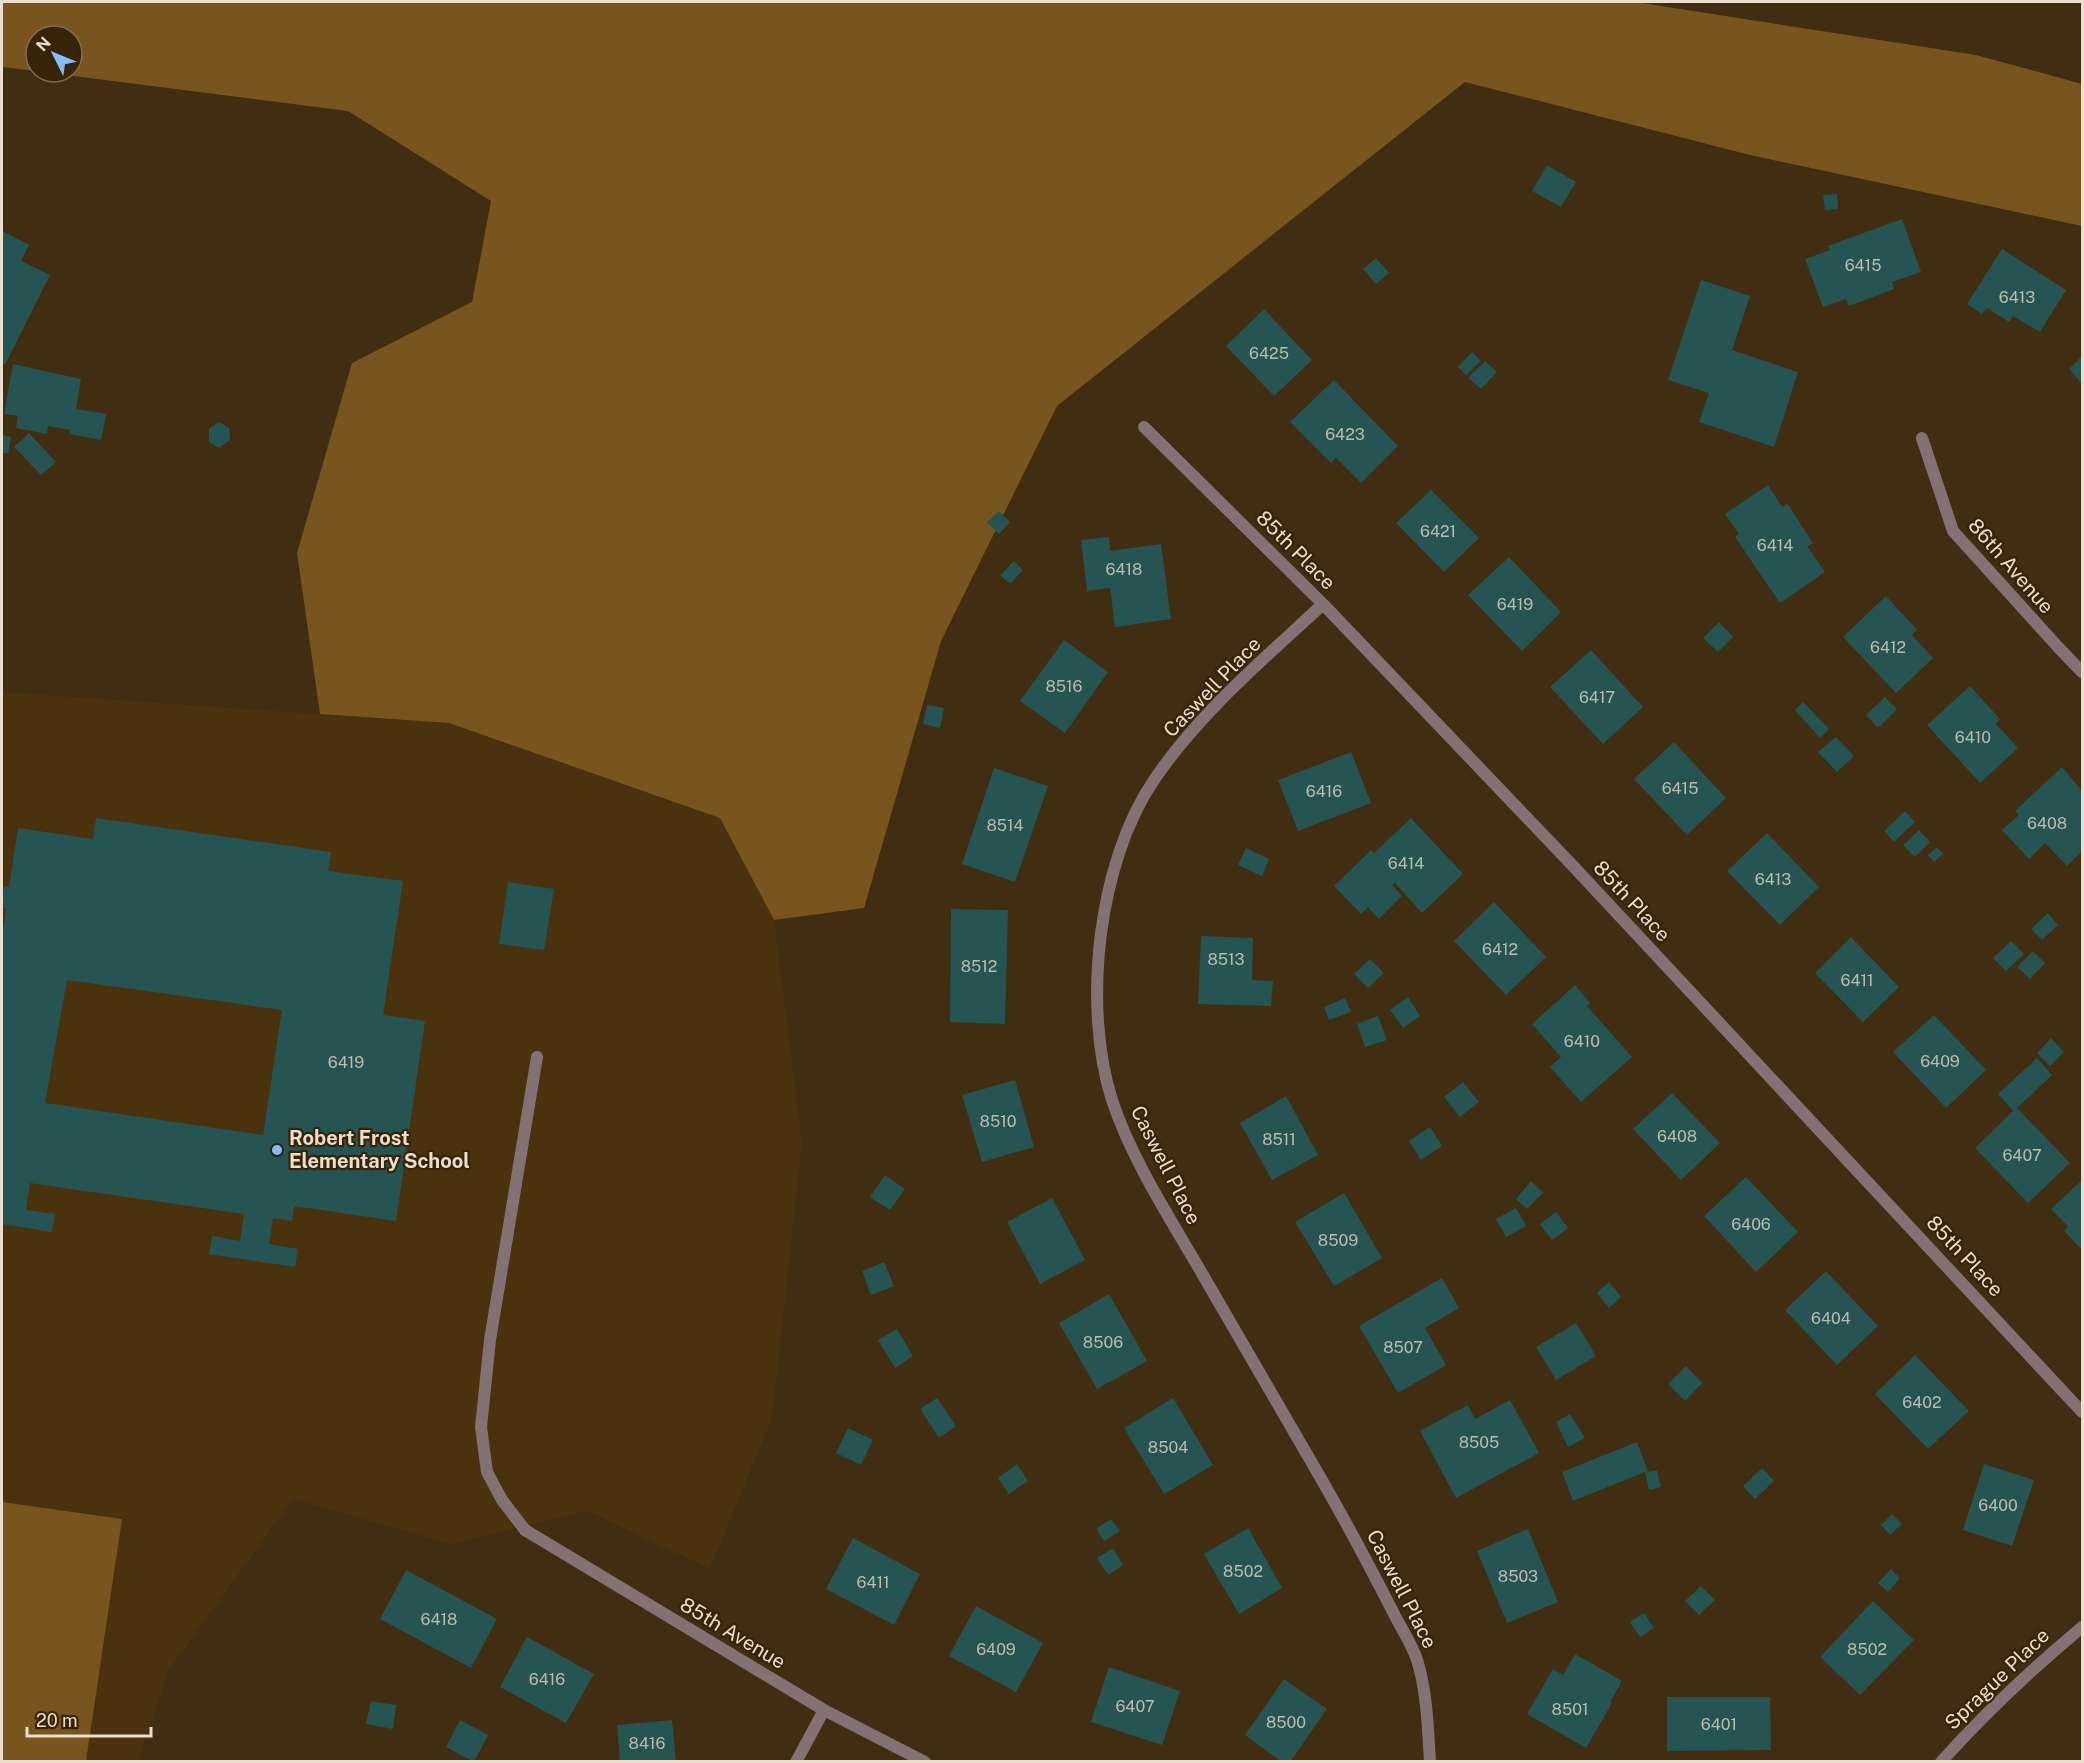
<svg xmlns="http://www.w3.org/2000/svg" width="2084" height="1763" font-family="'Public Sans',sans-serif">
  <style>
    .built { fill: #4b320e }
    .green { fill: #78541f }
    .building { fill: #255453; fill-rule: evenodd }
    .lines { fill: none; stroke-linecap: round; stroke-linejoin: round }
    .lane { stroke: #847173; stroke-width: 12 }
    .street { stroke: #847173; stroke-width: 12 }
    .poi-dot { fill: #85bbfb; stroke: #372307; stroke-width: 2 }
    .labels { text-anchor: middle; stroke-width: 4.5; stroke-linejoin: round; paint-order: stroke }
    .number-label { font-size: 16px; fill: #babcaf }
    .street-label { font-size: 20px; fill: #ebdece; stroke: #372307 }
    .poi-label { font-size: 20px; font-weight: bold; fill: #ebdece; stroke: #372307; text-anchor: start }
  </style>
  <rect width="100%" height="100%" fill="#412d11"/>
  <path class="built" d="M2 692 448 723 720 818 774 920 802 1143 772 1418 710 1569 588 1511 451 1544 293 1499 168 1671 138 1761H2Z"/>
  <path class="green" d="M2 2H1636L1976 55 2082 84V226L1750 155 1465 82 1057 406 941 641 864 908 774 920 720 818 449 723 320 714 297 553 352 363 472 302 491 201 348 111 42 72H72V36H36V71L2 67Z
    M2 1502 122 1519 86 1761H2Z"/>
  <path class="building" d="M1547 165 1576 182 1561 207 1532 191Z
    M1837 194 1838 209 1825 210 1823 195Z
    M1902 219 1921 272 1892 282 1894 289 1849 306 1846 299 1823 307 1805 259 1830 250 1828 246Z
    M2 231 29 245 21 261 50 275 5 365 2 363Z
    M2002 249 2066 290 2040 332 2013 316 2009 322 1987 308 1982 314 1967 304Z
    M1376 258 1389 273 1376 284 1363 269Z
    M1701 280 1750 296 1732 350 1798 372 1774 447 1699 422 1709 393 1668 380Z
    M1264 309 1312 360 1274 396 1226 346Z
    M1472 352 1481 361 1466 375 1458 367Z
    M2082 356V384L2069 369Z
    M1485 361 1497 372 1481 389 1468 378Z
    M13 364 81 379 76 409 106 414 101 440 69 434 70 430 48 426 47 434 16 428 18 416 4 414Z
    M1334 380 1398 446 1361 483 1336 458 1331 463 1290 422Z
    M219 422 229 428 230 440 219 448 209 442V429Z
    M29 433 56 462 41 475 14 447Z
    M2 435 11 437 8 454 2 452Z
    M1768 485 1782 507 1787 503 1813 543 1807 546 1825 572 1780 603 1735 537 1739 534 1725 514Z
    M1431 490 1479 538 1444 572 1396 523Z
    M999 511 1010 522 999 534 987 522Z
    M1109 537 1110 551 1161 544 1171 619 1115 627 1110 588 1087 591 1081 540Z
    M1509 557 1561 612 1522 651 1468 595Z
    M1014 561 1023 570 1010 584 1000 575Z
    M1886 596 1917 630 1912 635 1933 658 1896 693 1843 637Z
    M1719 622 1733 637 1718 652 1703 638Z
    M1064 640 1108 672 1065 733 1020 701Z
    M1591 650 1643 707 1603 744 1550 687Z
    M1970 686 2000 719 1996 724 2018 748 1980 783 1927 725Z
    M1885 697 1897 709 1878 728 1866 715Z
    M1803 702 1829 729 1820 738 1795 710Z
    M927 705 944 708 940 728 923 724Z
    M1836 737 1854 756 1837 772 1818 752Z
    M1674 742 1726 798 1687 835 1634 779Z
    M1351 752 1371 803 1298 831 1278 780Z
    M2062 767 2082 791V851L2067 866 2045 843 2029 859 2002 830 2019 815 2015 811Z
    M994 768 1048 786 1015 882 962 864Z
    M1905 811 1915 822 1894 842 1884 831Z
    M96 818 331 852 328 871 403 881 383 1015 425 1021 396 1221 294 1206 292 1221 273 1218 269 1244 298 1249 295 1267 209 1254 212 1236 240 1241 244 1214 30 1183 26 1210 55 1214 52 1232 2 1224V938L6 909 2 908V905L4 886 9 887 18 828 93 839ZM67 980 282 1010 263 1135 45 1103Z
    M1411 818 1463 874 1422 913 1395 883 1392 885 1402 896 1379 919 1368 907 1361 914 1334 886 1371 850 1374 853Z
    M1919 830 1930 842 1915 857 1903 845Z
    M1767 833 1819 887 1780 925 1727 871Z
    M1937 847 1943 854 1934 862 1928 855Z
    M1246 848 1269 859 1262 876 1238 865Z
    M508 882 554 889 544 950 499 944Z
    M1494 902 1546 957 1506 995 1454 941Z
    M951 909 1008 910 1005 1024 950 1022Z
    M2048 913 2058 925 2042 940 2031 929Z
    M1201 936 1253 938 1252 980 1273 981 1271 1006 1198 1004Z
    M1851 937 1899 987 1863 1022 1815 973Z
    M2011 941 2024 954 2006 971 1993 958Z
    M2033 951 2045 963 2030 979 2017 967Z
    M1370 959 1384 973 1368 988 1354 974Z
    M1575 985 1590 1003 1587 1006 1632 1057 1581 1102 1550 1067 1561 1057 1532 1024Z
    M1408 997 1420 1016 1403 1028 1390 1010Z
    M1345 998 1351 1012 1329 1020 1324 1007Z
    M1934 1015 1986 1070 1946 1108 1893 1052Z
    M1378 1016 1387 1040 1365 1047 1357 1024Z
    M2051 1038 2064 1052 2050 1066 2037 1053Z
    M2037 1058 2052 1075 2017 1108 2070 1163 2028 1203 1975 1148 2013 1111 1998 1094Z
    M1015 1080 1034 1147 982 1162 962 1095Z
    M1463 1082 1479 1102 1460 1117 1444 1097Z
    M1672 1093 1720 1143 1681 1180 1633 1129Z
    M1286 1096 1318 1155 1272 1180 1240 1123Z
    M1430 1127 1442 1146 1421 1160 1409 1141Z
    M885 1175 905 1189 890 1210 870 1197Z
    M1746 1177 1798 1232 1756 1272 1704 1216Z
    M2082 1180V1250L2064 1231 2068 1226 2051 1209Z
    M1531 1181 1543 1193 1527 1209 1516 1199Z
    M1344 1193 1382 1258 1334 1286 1295 1222Z
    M1052 1198 1085 1260 1040 1284 1007 1222Z
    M1516 1208 1526 1226 1506 1237 1496 1219Z
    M1556 1212 1568 1228 1552 1240 1540 1224Z
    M884 1262 894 1286 871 1295 862 1271Z
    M1826 1271 1878 1326 1837 1365 1785 1310Z
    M1442 1278 1459 1308 1425 1328 1446 1365 1398 1393 1359 1326Z
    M1609 1282 1621 1297 1609 1308 1597 1293Z
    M1109 1294 1147 1361 1097 1389 1059 1323Z
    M1576 1323 1596 1356 1556 1380 1536 1347Z
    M897 1329 913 1356 895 1368 878 1340Z
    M1915 1355 1969 1411 1928 1449 1875 1394Z
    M1686 1366 1702 1383 1685 1401 1668 1384Z
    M937 1398 956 1426 939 1438 920 1409Z
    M1173 1398 1213 1465 1164 1494 1124 1428Z
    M1510 1400 1539 1453 1456 1498 1420 1431 1468 1405 1475 1419Z
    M1570 1414 1585 1438 1568 1447 1556 1422Z
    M848 1428 873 1440 861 1465 836 1453Z
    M1637 1442 1648 1472 1657 1470 1661 1487 1649 1490 1645 1472 1573 1501 1562 1472Z
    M1017 1464 1028 1481 1009 1494 998 1478Z
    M1984 1464 2034 1480 2012 1546 1963 1530Z
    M1762 1468 1774 1481 1755 1499 1743 1486Z
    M1892 1514 1902 1524 1890 1535 1881 1525Z
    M1111 1519 1120 1531 1104 1541 1096 1529Z
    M1248 1528 1282 1588 1239 1614 1204 1554Z
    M1528 1529 1558 1602 1507 1623 1477 1551Z
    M853 1538 920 1574 894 1625 826 1589Z
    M1113 1548 1123 1565 1108 1575 1097 1558Z
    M1891 1569 1900 1578 1888 1592 1878 1583Z
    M406 1570 497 1619 471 1668 380 1619Z
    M1701 1586 1715 1600 1699 1615 1685 1601Z
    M1873 1601 1914 1640 1860 1695 1820 1657Z
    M976 1606 1043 1643 1016 1692 949 1656Z
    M1644 1613 1654 1628 1640 1637 1630 1622Z
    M527 1637 594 1674 566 1723 500 1687Z
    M1575 1654 1622 1681 1610 1702 1612 1703 1586 1748 1527 1714 1553 1669 1563 1675Z
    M1109 1667 1180 1691 1162 1745 1091 1722Z
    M1284 1679 1327 1709 1290 1762H1282L1245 1735Z
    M1667 1697H1770L1771 1750 1667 1751Z
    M371 1701 396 1705 393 1729 366 1724Z
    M460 1720 488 1735 474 1762 446 1747Z
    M672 1720 676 1762H620L617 1725Z"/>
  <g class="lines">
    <path class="lane" d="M525 1530 502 1500 487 1472 481 1427 490 1340 537 1057"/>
    <path class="street" d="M1144 427 1323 604 1574 867 2082 1412
      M1922 438 1953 531 2058 647 2082 672
      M1323 604C1264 659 1199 713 1154 780 1098 862 1082 1006 1112 1100 1132 1160 1168 1215 1200 1270 1241 1341 1282 1411 1323 1482 1347 1524 1370 1567 1392 1610 1400 1627 1413 1645 1418 1663 1427 1694 1428 1729 1430 1762
      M525 1530 824 1710 925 1762
      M796 1762 824 1710
      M1941 1762C1985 1713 2032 1669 2082 1627"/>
  </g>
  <circle class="poi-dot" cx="277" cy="1150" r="6"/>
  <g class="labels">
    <g class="number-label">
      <text x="1863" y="271">6415</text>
      <text x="2017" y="303">6413</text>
      <text x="1269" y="359">6425</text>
      <text x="1345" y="440">6423</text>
      <text x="1438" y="537">6421</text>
      <text x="1775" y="551">6414</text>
      <text x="1124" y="575">6418</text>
      <text x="1515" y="610">6419</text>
      <text x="1888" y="653">6412</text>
      <text x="1064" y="692">8516</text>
      <text x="1597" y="703">6417</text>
      <text x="1973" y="743">6410</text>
      <text x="1680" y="794">6415</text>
      <text x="1324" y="797">6416</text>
      <text x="2047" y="829">6408</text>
      <text x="1005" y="831">8514</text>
      <text x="1406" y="869">6414</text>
      <text x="1773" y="885">6413</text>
      <text x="1500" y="955">6412</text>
      <text x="1226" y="965">8513</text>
      <text x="979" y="972">8512</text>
      <text x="1857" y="986">6411</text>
      <text x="1582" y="1047">6410</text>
      <text x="1940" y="1067">6409</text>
      <text x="346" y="1068">6419</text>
      <text x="998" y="1127">8510</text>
      <text x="1677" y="1142">6408</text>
      <text x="1279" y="1145">8511</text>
      <text x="2022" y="1161">6407</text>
      <text x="1751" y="1230">6406</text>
      <text x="1338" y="1246">8509</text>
      <text x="1831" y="1324">6404</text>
      <text x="1103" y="1348">8506</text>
      <text x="1403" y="1353">8507</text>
      <text x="1922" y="1408">6402</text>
      <text x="1479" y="1448">8505</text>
      <text x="1168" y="1453">8504</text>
      <text x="1998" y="1511">6400</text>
      <text x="1243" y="1577">8502</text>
      <text x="1518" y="1582">8503</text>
      <text x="873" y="1588">6411</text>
      <text x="439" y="1625">6418</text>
      <text x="996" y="1655">6409</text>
      <text x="1867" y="1655">8502</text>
      <text x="547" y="1685">6416</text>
      <text x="1135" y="1712">6407</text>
      <text x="1570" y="1715">8501</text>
      <text x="1286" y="1728">8500</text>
      <text x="1719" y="1730">6401</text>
      <text x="647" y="1749">8416</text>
    </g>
    <g class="street-label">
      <text transform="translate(1296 550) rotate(45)" y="7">85th Place</text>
      <text transform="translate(2011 566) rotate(49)" y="7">86th Avenue</text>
      <text transform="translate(1212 687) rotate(-46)" y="7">Caswell Place</text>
      <text transform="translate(1632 901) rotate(47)" y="7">85th Place</text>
      <text transform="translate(1166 1165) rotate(63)" y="7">Caswell Place</text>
      <text transform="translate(1965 1256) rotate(47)" y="7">85th Place</text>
      <text transform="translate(1402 1589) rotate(63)" y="7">Caswell Place</text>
      <text transform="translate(733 1633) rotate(31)" y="7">85th Avenue</text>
      <text transform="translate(1997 1679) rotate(-44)" y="7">Sprague Place</text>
    </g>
    <g class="poi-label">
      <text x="289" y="1145">Robert Frost<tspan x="289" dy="23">Elementary School</tspan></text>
    </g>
  </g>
  <rect width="2084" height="1763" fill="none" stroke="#ebdece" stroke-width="6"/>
  <g transform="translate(54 54) rotate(313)"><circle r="28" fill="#372307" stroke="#7f6e57" stroke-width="1.5"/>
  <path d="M0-4.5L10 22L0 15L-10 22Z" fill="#85bbfb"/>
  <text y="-9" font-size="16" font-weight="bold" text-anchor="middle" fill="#ebdece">N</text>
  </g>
  <path d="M27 1727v9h124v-9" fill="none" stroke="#ebdece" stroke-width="3"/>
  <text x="36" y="1727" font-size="18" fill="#ebdece" stroke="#372307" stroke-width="4.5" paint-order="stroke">20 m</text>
</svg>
